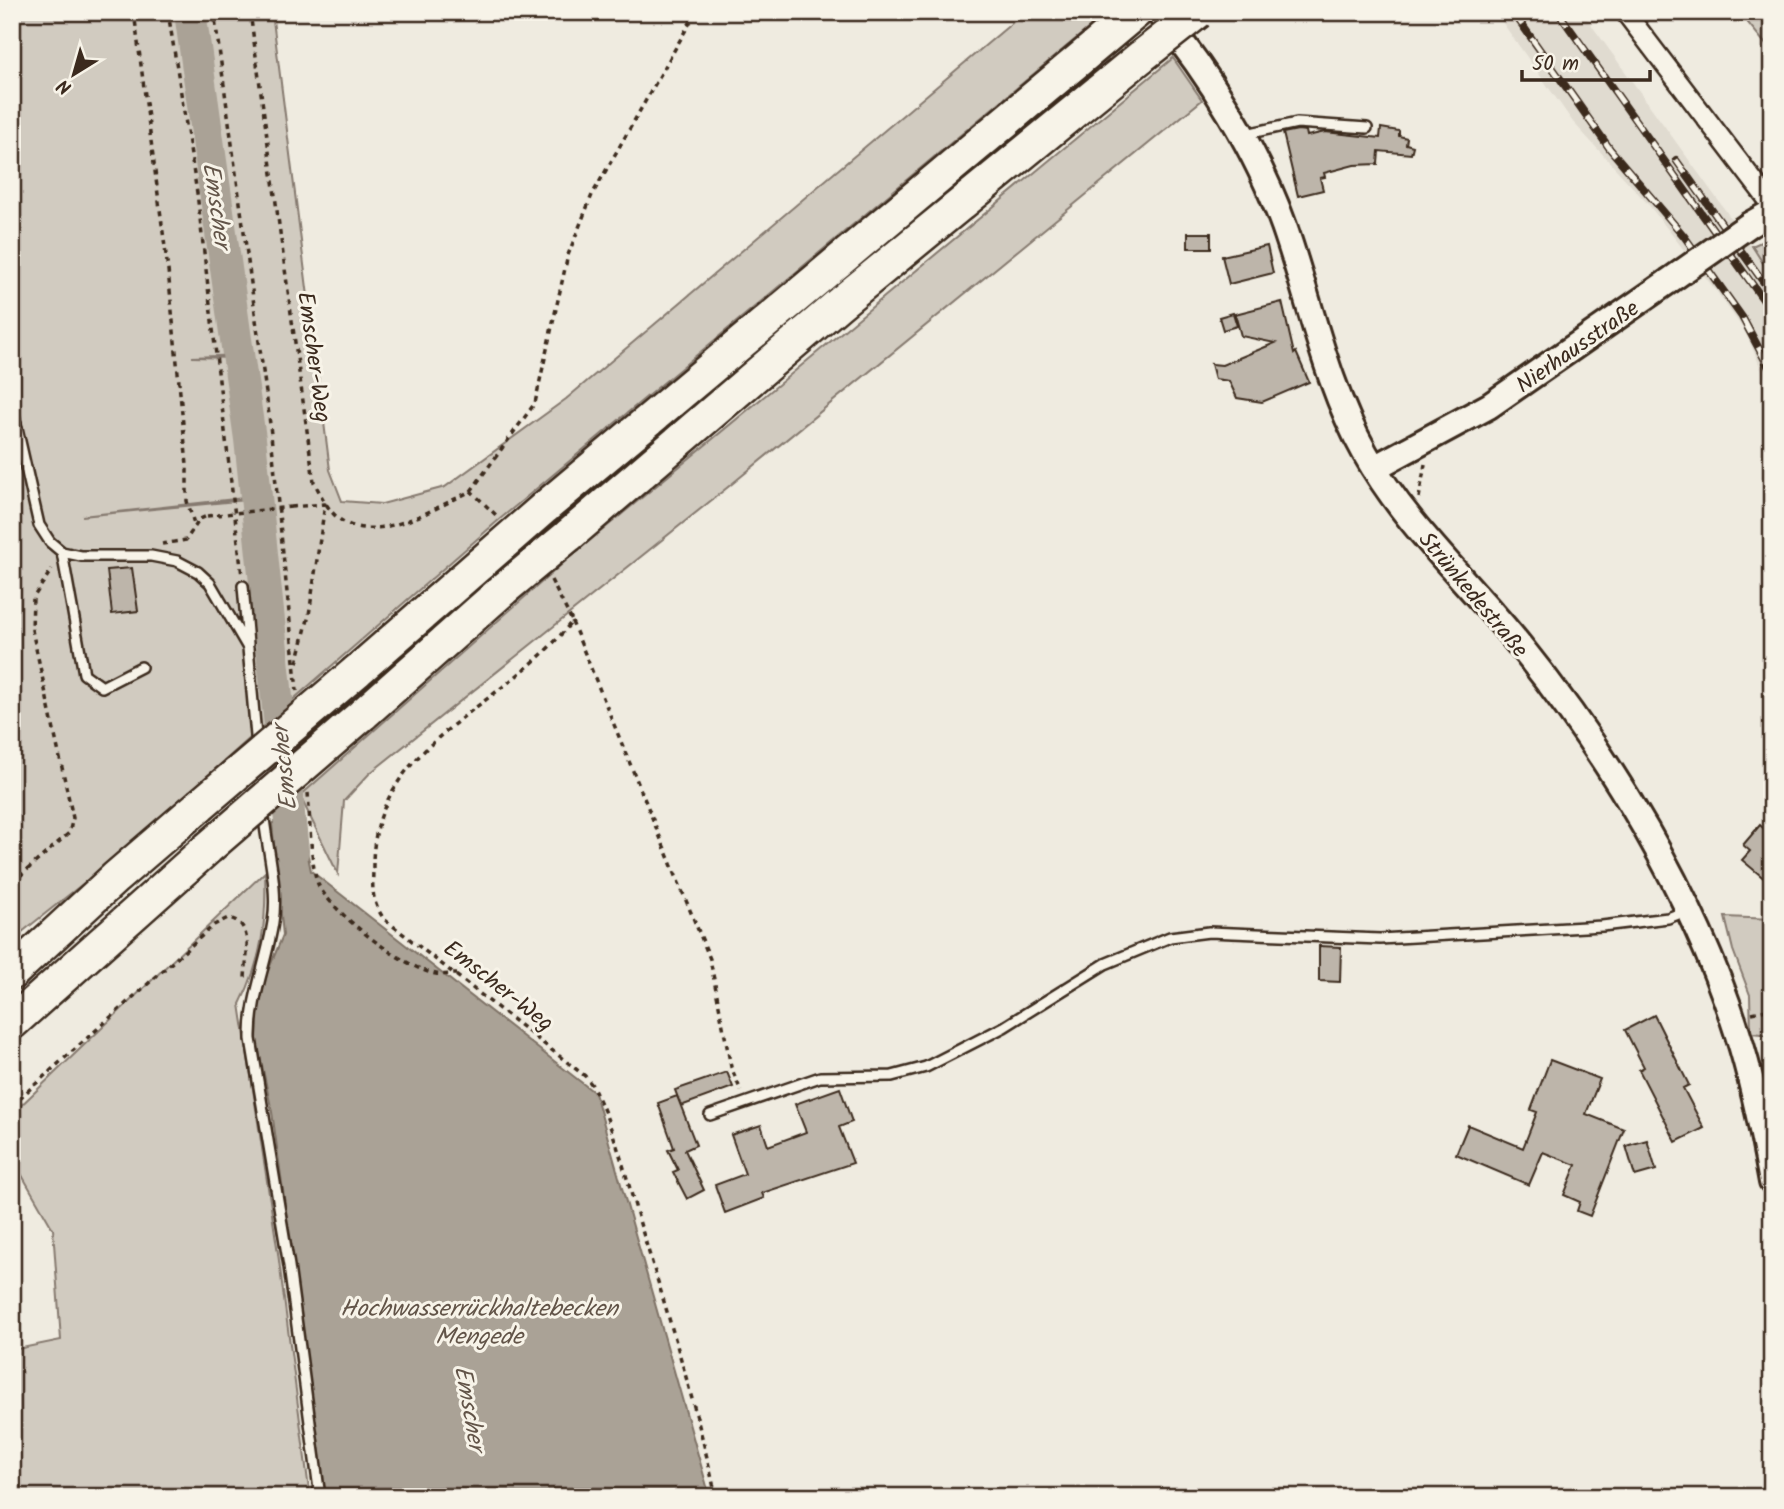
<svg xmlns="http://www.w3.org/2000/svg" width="1784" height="1509" font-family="Kalam,sans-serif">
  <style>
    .built { fill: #e0dbd0 }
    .green { fill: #d1cbc0; stroke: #867a6f; stroke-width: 2; fill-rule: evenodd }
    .water { fill: #aaa296; stroke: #7e7266; stroke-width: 2 }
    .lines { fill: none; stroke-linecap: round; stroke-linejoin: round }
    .river { stroke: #aaa296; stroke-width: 32 }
    .building { fill: #bdb5aa; stroke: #3b2a1e; stroke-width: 2 }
    .lane-casing { stroke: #3b2a1e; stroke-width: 14 }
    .street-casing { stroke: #3b2a1e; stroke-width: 23 }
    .secondary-casing { stroke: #3b2a1e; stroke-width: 30 }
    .highway-casing { stroke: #3b2a1e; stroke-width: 37 }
    .path { stroke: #3b2a1e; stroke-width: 3.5; stroke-dasharray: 5 5; stroke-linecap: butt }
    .lane { stroke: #f7f3e8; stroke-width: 9 }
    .street { stroke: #f7f3e8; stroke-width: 18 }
    .secondary { stroke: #f7f3e8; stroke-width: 24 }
    .highway { stroke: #f7f3e8; stroke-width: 32 }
    .rail-casing { stroke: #3b2a1e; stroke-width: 8 }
    .rail { stroke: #f7f3e8; stroke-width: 5; stroke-dasharray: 16; stroke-linecap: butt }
    .secondary-bridge-casing { stroke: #3b2a1e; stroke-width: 30; stroke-linecap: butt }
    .highway-bridge-casing { stroke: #3b2a1e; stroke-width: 37; stroke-linecap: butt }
    .path-bridge { stroke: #3b2a1e; stroke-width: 3.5; stroke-dasharray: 5 5; stroke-linecap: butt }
    .secondary-bridge { stroke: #f7f3e8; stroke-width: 24 }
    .highway-bridge { stroke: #f7f3e8; stroke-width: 32 }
    .labels { text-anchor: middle; stroke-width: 6; stroke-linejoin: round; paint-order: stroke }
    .street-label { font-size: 23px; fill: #3b2a1e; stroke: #f7f3e8 }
    .water-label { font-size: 24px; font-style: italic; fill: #625448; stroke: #f7f3e8 }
  </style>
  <rect width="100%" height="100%" fill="#efebe0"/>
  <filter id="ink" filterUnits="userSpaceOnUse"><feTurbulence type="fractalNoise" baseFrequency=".0143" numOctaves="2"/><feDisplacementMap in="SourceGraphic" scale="14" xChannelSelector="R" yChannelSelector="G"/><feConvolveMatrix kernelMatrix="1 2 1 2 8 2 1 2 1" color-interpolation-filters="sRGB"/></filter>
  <g filter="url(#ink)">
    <path class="built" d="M1495 12H1582L1728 214 1772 277V395L1746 333 1717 292 1648 204 1573 122Z"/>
    <path class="green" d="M12 12H272L330 470 342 501 382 504 445 487 566 399 1025 12H1108L500 519 280 711 259 534 276 715 114 859 12 940ZM240 355 256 499 82 516 253 497 235 358 192 357Z
      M1748 12H1772V52L1748 23Z
      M1173 58 1202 100 733 483 369 774 344 801 338 874 300 796 570 557Z
      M1772 237V277L1752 246Z
      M265 872C267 920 262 961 240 1004L278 1253 310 1497H12V1399L16 1398 12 1350 61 1340 53 1229 12 1158V1114Z
      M1725 917 1772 919V1035L1751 1033 1750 995 1733 950Z"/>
    <path class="water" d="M297 801 311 871 595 1093 710 1497H326L272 1112 257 1042 258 1009 265 978 283 935 272 824Z"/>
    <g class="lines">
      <path class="river" d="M190 12 250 439 293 851"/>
    </g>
    <path class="building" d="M1381 128 1399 131V136L1407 138 1406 144 1413 146 1411 154 1379 151 1378 164 1354 165 1324 173 1325 177 1320 178 1323 190 1298 196 1283 133 1298 130 1306 131 1307 136 1325 132 1380 138Z
      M1188 233H1211V248H1188Z
      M1267 246 1273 273 1229 284 1222 256Z
      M1282 302 1294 354 1296 352 1309 382 1262 402 1237 398 1229 381 1215 379 1211 364 1222 365 1275 343 1241 336 1235 314Z
      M1233 313 1237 326 1223 330 1219 317Z
      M132 568 138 611 112 614 107 570Z
      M1760 825 1772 836V885L1742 860 1750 851 1743 845Z
      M1319 946 1341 947 1340 982 1319 981Z
      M1654 1015 1689 1085 1683 1088 1704 1128 1676 1142 1639 1070 1644 1067 1625 1030Z
      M1550 1060 1600 1079 1586 1114 1624 1129 1590 1216 1577 1211 1580 1202 1564 1195 1576 1165 1543 1152 1529 1185 1456 1154 1468 1125 1523 1148 1537 1112 1531 1110Z
      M727 1072 733 1087 681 1106 675 1090Z
      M840 1088 852 1122 839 1127 853 1163 762 1193 764 1198 725 1213 715 1185 745 1174 731 1135 761 1125 768 1146 806 1132 795 1104Z
      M677 1096 696 1145 685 1150 704 1190 687 1199 673 1172 678 1170 668 1150 674 1148 658 1103Z
      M1647 1140 1656 1170 1635 1176 1626 1146Z"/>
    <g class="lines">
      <g class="lane-casing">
        <path id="lane" d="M1246 134 1297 123 1367 128
          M12 406 39 525 50 542 62 552 81 556H151L177 561 198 572 210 583 248 648 257 747
          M62 552 84 674 102 687 141 667
          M243 586 248 644
          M263 809C266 846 279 886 273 922 267 962 250 999 251 1039L289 1266 320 1497
          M710 1115 820 1077 892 1076 926 1067 1004 1027 1105 964 1170 937 1209 932 1380 939 1602 926 1668 918 1686 911"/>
      </g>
      <g class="street-casing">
        <path id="street" d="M1625 12 1772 205"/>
      </g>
      <g class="secondary-casing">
        <path id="secondary" d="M1158 12C1209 74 1257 150 1284 226 1311 303 1325 382 1365 453 1405 525 1470 583 1521 647 1610 757 1694 896 1737 1032 1753 1081 1763 1132 1772 1182
          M1749 225 1772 212
          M1374 468 1489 406 1669 281"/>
      </g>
      <g class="highway-casing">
        <path id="highway" d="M544 508 1136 12
          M568 536 839 304 1142 56
          M356 672 481 563
          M362 715 504 589
          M12 973 115 878 200 805
          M12 1023 208 848"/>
      </g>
      <path class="path" d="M134 12 168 270 187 465V501L195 527
        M168 12 197 193 242 576
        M214 12 269 415 297 691
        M250 12 314 482C321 495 327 509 338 518 374 547 437 507 471 491L499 518
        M471 491 535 403 568 255 592 195 696 12
        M1419 498 1425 464
        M291 507 325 504 309 615 296 667
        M162 544 186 540 200 519 207 516
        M551 580 572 621C508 707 374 741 373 864 373 888 370 899 384 919L585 1076 592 1085C615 1129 627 1180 641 1227 669 1317 696 1405 716 1497
        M572 622 710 959 731 1067 741 1091
        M308 793C310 815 310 864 318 884 331 912 405 969 436 974 443 975 450 974 457 974
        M12 883 69 833 73 818 32 630 33 598 52 569
        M1752 1013 1772 1009
        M12 1105 214 925 228 918C256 922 245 961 245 980"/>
      <use href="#lane" class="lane"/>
      <use href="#street" class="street"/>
      <use href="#secondary" class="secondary"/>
      <use href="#highway" class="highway"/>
      <g class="rail-casing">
        <path id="rail" d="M1513 12 1610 149 1684 236 1742 317 1772 373
          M1558 12 1772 312
          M1676 160 1772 294"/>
      </g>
      <use href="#rail" class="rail"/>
      <g class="secondary-bridge-casing">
        <path id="secondary-bridge" d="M1669 281 1749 225"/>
      </g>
      <g class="highway-bridge-casing">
        <path id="highway-bridge" d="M1142 56 1198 12
          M481 563 544 508
          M504 589 568 536
          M200 805 356 672
          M208 848 362 715"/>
      </g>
      <path class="path-bridge" d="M207 516 291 507"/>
      <use href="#secondary-bridge" class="secondary-bridge"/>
      <use href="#highway-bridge" class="highway-bridge"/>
    </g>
  </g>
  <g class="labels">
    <g class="street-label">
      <text transform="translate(1577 346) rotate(-35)" y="8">Nierhausstraße</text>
      <text transform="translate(315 357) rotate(82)" y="8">Emscher-Weg</text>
      <text transform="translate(1474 594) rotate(50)" y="8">Strünkedestraße</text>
      <text transform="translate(499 985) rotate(38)" y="8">Emscher-Weg</text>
    </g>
    <g class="water-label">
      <text transform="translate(217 205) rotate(82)" y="8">Emscher</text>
      <text transform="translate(284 768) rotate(-96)" y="8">Emscher</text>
      <text x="479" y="1316">Hochwasserrückhaltebecken<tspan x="479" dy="28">Mengede</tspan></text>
      <text transform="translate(470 1408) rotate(80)" y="8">Emscher</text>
    </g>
  </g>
  <rect width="1784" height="1509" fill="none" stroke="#f7f3e8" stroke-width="42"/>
  <rect x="21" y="21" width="1742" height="1467" fill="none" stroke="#3b2a1e" stroke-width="2.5" filter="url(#ink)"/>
  <g transform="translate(74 74) rotate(217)" stroke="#f7f3e8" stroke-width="5" paint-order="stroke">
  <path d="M0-5L12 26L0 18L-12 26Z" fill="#3b2a1e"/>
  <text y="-10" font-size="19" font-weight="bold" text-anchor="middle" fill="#3b2a1e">N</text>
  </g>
  <path d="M1522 70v10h128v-10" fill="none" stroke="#3b2a1e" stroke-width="3.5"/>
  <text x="1532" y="70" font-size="21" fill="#3b2a1e" stroke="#f7f3e8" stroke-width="5" paint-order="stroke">50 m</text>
</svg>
